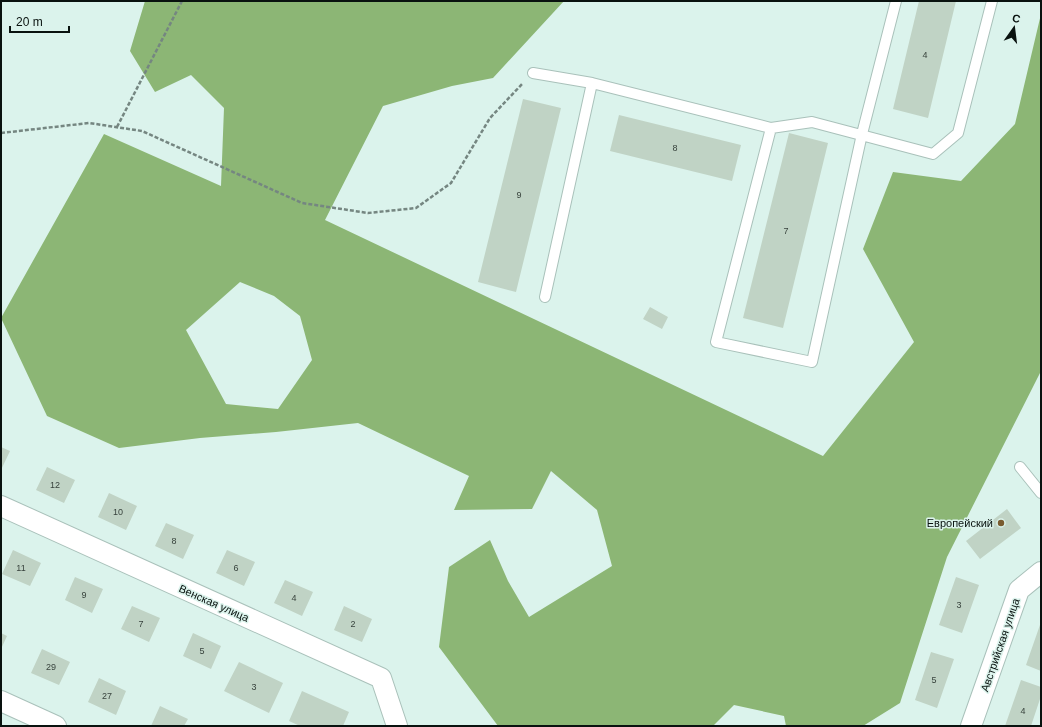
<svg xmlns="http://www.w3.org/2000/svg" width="1042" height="727" font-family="Arial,sans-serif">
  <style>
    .forest { fill: #8cb675; fill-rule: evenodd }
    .building { fill: #c0d3c5 }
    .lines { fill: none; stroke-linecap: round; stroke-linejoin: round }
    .lane-casing { stroke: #a9c1ba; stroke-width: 12 }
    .street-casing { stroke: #a9c1ba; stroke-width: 22 }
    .path { stroke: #758681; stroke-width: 2.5; stroke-dasharray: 4 2; stroke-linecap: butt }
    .lane { stroke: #fff; stroke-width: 10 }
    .street { stroke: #fff; stroke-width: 20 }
    .poi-dot { fill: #795b2f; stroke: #dbf3ec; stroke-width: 1.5 }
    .labels { text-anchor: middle; stroke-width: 3; stroke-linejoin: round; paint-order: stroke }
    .number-label { font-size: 9px; fill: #37423c }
    .poi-label { font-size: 11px; fill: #09120f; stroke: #dbf3ec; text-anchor: end }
    .street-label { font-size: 11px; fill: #09120f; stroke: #dbf3ec }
  </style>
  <rect width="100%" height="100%" fill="#dbf3ec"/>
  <path class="forest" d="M145 1H564L493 78 452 86 383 106 325 220 823 456 914 342 863 249 893 172 961 181 1015 124 1041 14V371L947 557 900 703 863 726H786L784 716 734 705 713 726H498L439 647 449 567 490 540 508 581 529 617 612 566 597 510 551 471 532 509 454 510 469 476 358 423 276 432 200 438 119 448 47 416 1 318 104 134 221 186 224 108 191 75 155 92 130 51ZM240 282 274 296 300 316 312 360 278 409 226 404 186 330Z"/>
  <path class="building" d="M919 1H956L928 118 893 109Z
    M523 99 561 108 516 292 478 282Z
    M619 115 741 145 732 181 610 151Z
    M789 133 828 143 783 328 743 318Z
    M650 307 668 317 662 329 643 319Z
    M1 447 10 451 1 470Z
    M47 467 75 480 64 503 36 490Z
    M109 493 137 506 126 530 98 517Z
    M1007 509 1021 528 980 559 966 541Z
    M166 523 194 535 183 559 155 546Z
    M13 550 41 563 30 586 2 574Z
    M227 550 255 562 244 586 216 573Z
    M75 577 103 589 92 613 65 600Z
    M956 577 979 585 962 633 939 625Z
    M285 580 313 592 302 616 274 603Z
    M132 606 160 618 149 642 121 629Z
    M344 606 372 619 362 642 334 630Z
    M1041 622V671L1026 665Z
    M1 633 7 636 1 649Z
    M193 633 221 646 211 669 183 656Z
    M42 649 70 662 59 685 31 673Z
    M931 652 954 659 937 708 915 700Z
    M239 662 283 683 269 713 224 691Z
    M99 678 126 691 116 715 88 702Z
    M1021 680 1041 687V696L1031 726H1005Z
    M302 691 349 712 343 726H300L289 721Z
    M160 706 188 719 184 726H151Z"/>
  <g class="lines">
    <g class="lane-casing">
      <path id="lane" d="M533 73 592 83
        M771 128 716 342 812 362 862 134 896 1
        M545 297 592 83 771 128 812 122 933 154 958 133 992 1
        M1020 467 1041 493"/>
    </g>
    <g class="street-casing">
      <path id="street" d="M1 506 381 678 397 726
        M1 701 56 726
        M971 726 1019 590 1041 572"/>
    </g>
    <path class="path" d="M117 127 182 1
      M1 133 89 123 142 131 302 203 368 213 416 208 451 183 490 118 523 83"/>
    <use href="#lane" class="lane"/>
    <use href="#street" class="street"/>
  </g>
  <circle class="poi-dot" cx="1001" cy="523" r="4"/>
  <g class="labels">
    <g class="number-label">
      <text x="925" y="58">4</text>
      <text x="675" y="151">8</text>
      <text x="519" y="198">9</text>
      <text x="786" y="234">7</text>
      <text x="55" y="488">12</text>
      <text x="118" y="515">10</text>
      <text x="174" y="544">8</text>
      <text x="21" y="571">11</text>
      <text x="236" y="571">6</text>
      <text x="84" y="598">9</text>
      <text x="294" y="601">4</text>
      <text x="959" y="608">3</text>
      <text x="141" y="627">7</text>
      <text x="353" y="627">2</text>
      <text x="202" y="654">5</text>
      <text x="51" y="670">29</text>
      <text x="934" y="683">5</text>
      <text x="254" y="690">3</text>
      <text x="107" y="699">27</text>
      <text x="1023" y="714">4</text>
    </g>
    <g class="poi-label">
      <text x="993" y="527">Европейский</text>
    </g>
    <g class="street-label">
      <text transform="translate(214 603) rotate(24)" y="4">Венская улица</text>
      <text transform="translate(1000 645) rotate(-71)" y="4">Австрийская улица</text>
    </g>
  </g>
  <rect width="1042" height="727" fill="none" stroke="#09120f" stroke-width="4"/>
  <g transform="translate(1014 28) rotate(14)" stroke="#dbf3ec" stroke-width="3" paint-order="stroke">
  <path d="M0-3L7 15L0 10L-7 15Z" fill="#09120f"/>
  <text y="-6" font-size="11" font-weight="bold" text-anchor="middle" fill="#09120f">С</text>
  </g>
  <path d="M10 26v6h59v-6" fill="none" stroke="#09120f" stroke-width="2"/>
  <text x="16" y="26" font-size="12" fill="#09120f" stroke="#dbf3ec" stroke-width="3" paint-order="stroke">20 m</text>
</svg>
